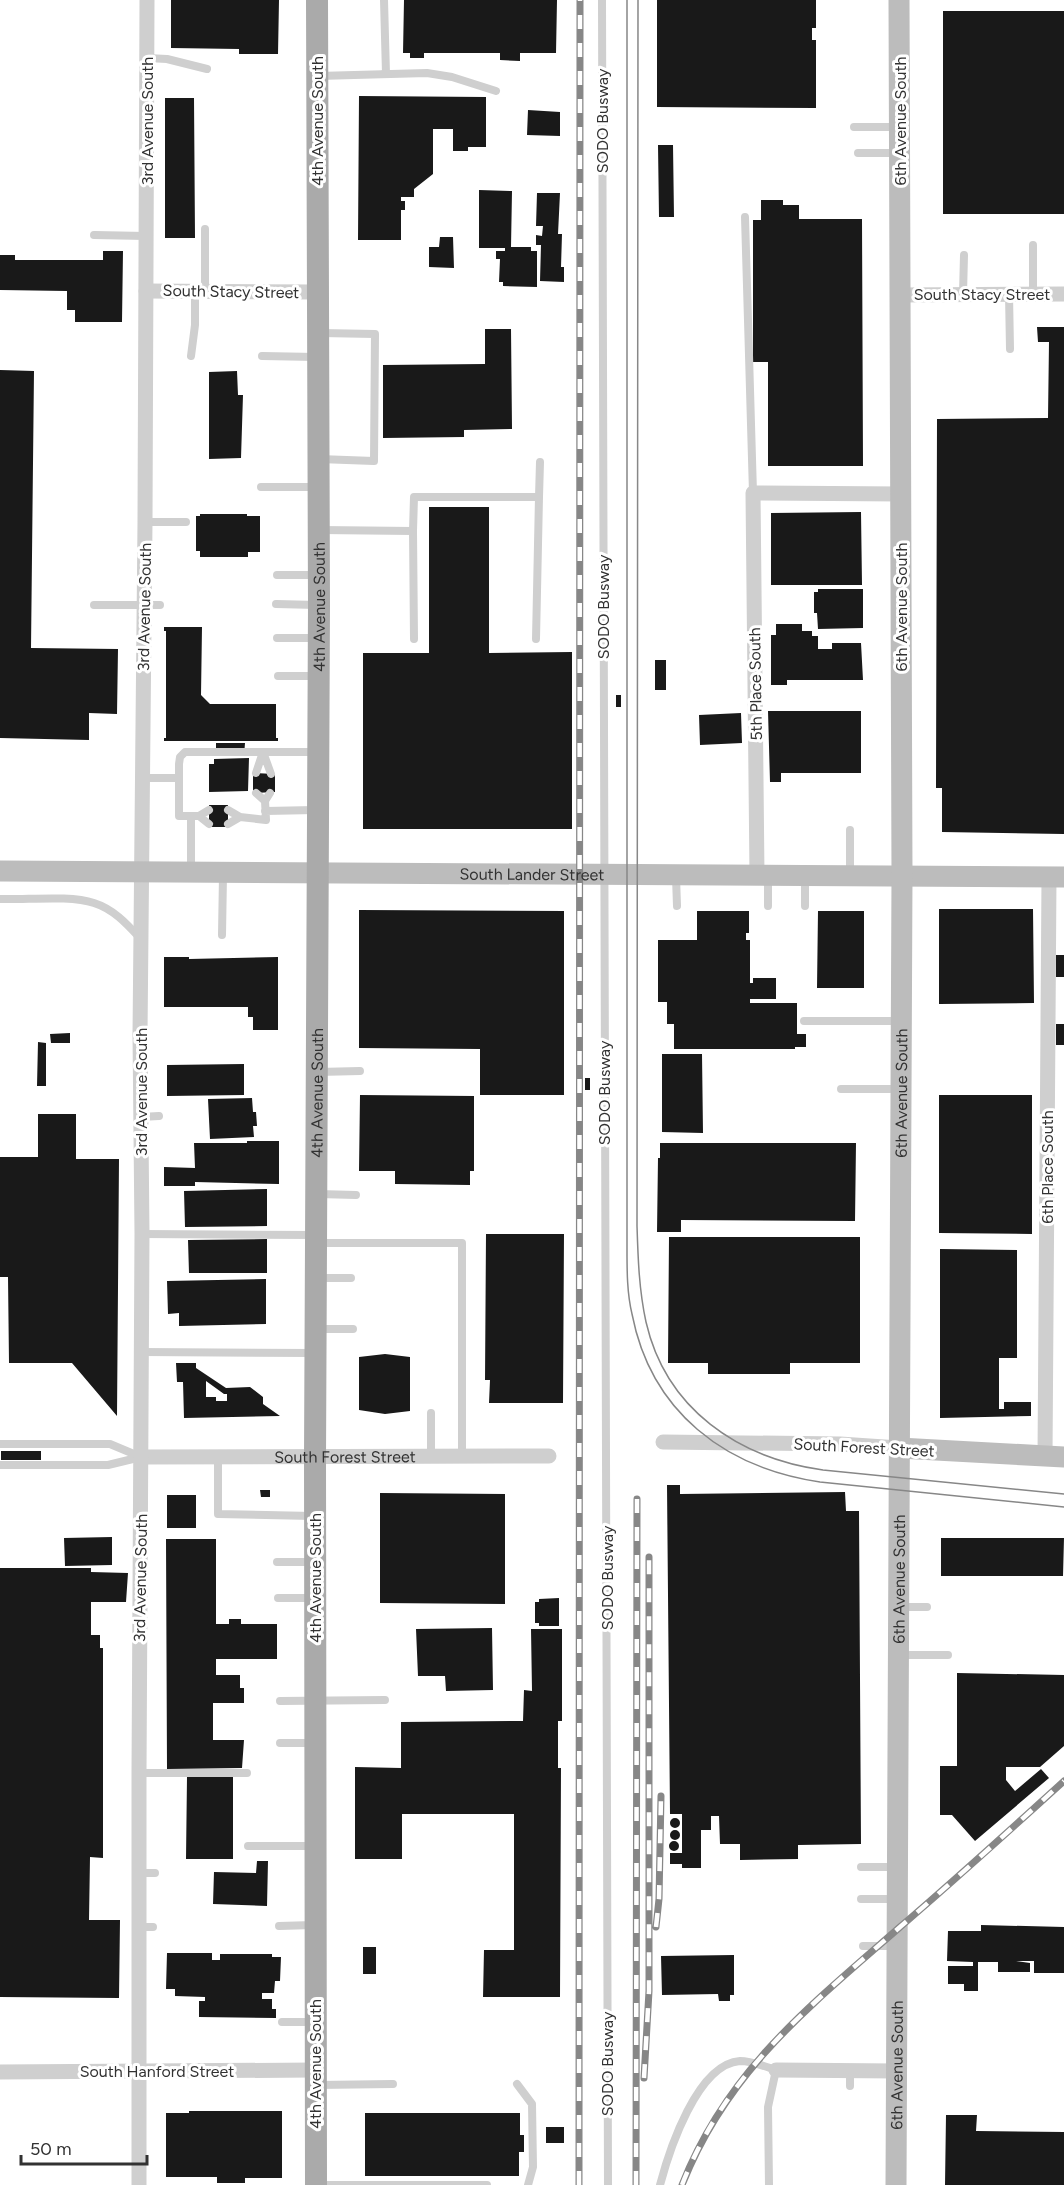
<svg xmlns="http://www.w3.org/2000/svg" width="1064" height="2185" font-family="Figtree,sans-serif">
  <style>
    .building { fill: #191919; fill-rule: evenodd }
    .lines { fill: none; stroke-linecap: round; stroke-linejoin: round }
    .lane { stroke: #cfcfcf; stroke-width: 8 }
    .street { stroke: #cfcfcf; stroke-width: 15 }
    .secondary { stroke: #bcbcbc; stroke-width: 21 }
    .primary { stroke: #aaa; stroke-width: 22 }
    .tram { stroke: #878787; stroke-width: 1.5 }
    .rail-casing { stroke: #878787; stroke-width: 7 }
    .rail { stroke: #fff; stroke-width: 4.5; stroke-dasharray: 14; stroke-linecap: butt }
    .labels { text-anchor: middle; stroke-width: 6; stroke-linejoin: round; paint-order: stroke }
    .street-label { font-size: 16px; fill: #323232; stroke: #fff }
  </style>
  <rect width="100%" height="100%" fill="#fff"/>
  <path class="building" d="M171 0H279L278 54H239V49L171 48Z
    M404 0H557L556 53H520V61L500 60V53H424V58H410V53H403Z
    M657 0H816V28H812V40H816V108L657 107Z
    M943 11H1064V214H943Z
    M359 96 486 97V147H468V151H453V129H433V174L414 189V197H401V201H405V210H401V240H358Z
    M165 98H194L195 238H165Z
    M528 110 560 112V136L527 135Z
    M658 145H673L674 217H659Z
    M479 190 512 191 511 247H531V251H537V287L503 286V282H499L500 259H496V251H505V248H479Z
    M537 193H560L558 234H562L561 267H564V282L540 281 541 245H536V235L542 236 543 226H536Z
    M761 200H783V205H799V219H862L863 466H768V362H753V220H761Z
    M440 237H453L454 268 429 267V247H439Z
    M103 251H123L122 322H75V310H67V291L0 290V255H15V260H103Z
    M1037 327H1064V834L942 832V788H936L937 419 1048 418 1049 342H1038Z
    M485 329H511L512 429 464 430V437L383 438V365L485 364Z
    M0 370 34 371 31 648 118 649 117 714 89 713V740L0 738Z
    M237 371 238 395H243L241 458 209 459V372Z
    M429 507H489V653L572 652V829H363V653H429Z
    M861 512 862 585H771V513Z
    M200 514H247V516H260V552H248V557H200V551H196V516H200Z
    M818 589H863V628L818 629 817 613H814V592H818Z
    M776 624H802V631H812V636H818V649H832V643H861L863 680H787V685H771V635H776Z
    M164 627H202L201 695 210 704H276V738H278V741H164V738H166V631H164Z
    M655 660H666V690H655Z
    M616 695H621V707H616Z
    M768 711H861V773H781V782H770Z
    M741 713 742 743 700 745 699 715Z
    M216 743H245L244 756H216Z
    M249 758 248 791 209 792V764H214V759Z
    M253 773 275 774V792L253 793Z
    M209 805H228V827H209Z
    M939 909H1033L1034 1003 939 1004Z
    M359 910 564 911V1095H480V1049L359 1048Z
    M697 911H749V933H746V940H750V983H753V978H776V999H750V1003H797V1034H806V1047H795V1049H674V1024H667V1002H658V940H697Z
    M818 911H864V988H817Z
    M1056 955H1064V977H1056Z
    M164 957H189V959L278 957V1030H253V1017H248V1007H164Z
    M1056 1024H1064V1045H1056Z
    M70 1033V1043H51L50 1034Z
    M38 1042 46 1043V1086H37Z
    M662 1054H702L703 1133 662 1132Z
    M244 1064V1095L167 1096V1065Z
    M585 1078H590V1090H585Z
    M360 1095 474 1096V1171H470V1185L395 1184V1171H359Z
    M939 1095H1032V1234L939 1233Z
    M252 1098 253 1112H256L257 1126H253L254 1137 210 1139 208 1099Z
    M38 1114H76V1159H119L117 1416 72 1363H9L8 1277H0V1157H38Z
    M247 1141H279V1184L195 1182V1186H164V1167L195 1168 194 1143H247Z
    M660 1143H856L855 1221 681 1220V1232H657L658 1158H660Z
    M267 1189V1226L185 1227 184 1191Z
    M486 1234H564L563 1403H489L490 1380H485Z
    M669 1237H860V1363H790V1374H708V1363H668Z
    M267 1239V1273H189L188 1240Z
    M940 1249 1017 1250V1358H999V1409H1004V1402H1031V1416L940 1418Z
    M266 1279V1324L179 1326V1313L168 1314 167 1281Z
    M385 1354 410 1357V1411L385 1414 359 1410V1357Z
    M176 1363H196V1368L226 1388 250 1387 263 1397V1404L280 1416 184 1418 183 1382H177ZM206 1381 224 1394H227V1401H216V1397H206Z
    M1 1451H41V1460H1Z
    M667 1485H680V1494L845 1492 846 1511H859L861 1844 798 1845V1859L740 1860V1844H720L719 1816H711V1830H701V1868H682V1864H670V1853H682V1814H670Z
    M260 1490H270V1497H261Z
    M380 1493 505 1494V1604L380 1603Z
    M167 1495H196V1528H167Z
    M112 1537V1565L65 1566 64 1538Z
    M941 1538H1064L1063 1576H941Z
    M166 1539H216V1624H229V1619H241V1624H277V1659H216V1675H240V1688H244V1703H213V1740H244L242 1768 167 1769Z
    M0 1568H91V1572L128 1573 126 1602H91V1635H100V1648H103V1858L90 1857 89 1920H120L119 1998 0 1997Z
    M559 1598V1626H539V1623H535V1602H539V1599Z
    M492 1628 493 1690 446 1691 445 1676H418L416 1629Z
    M531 1629H562V1721H558V1768H561L560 1997H483L484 1950H514V1814H402V1859H355V1767L401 1768V1722L523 1721 524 1690 532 1691Z
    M957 1673 1064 1675V1746L1040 1767H1006V1780L1015 1791 1041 1769 1049 1778 975 1841 952 1815H940V1766H957Z
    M187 1777H233V1859H186Z
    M670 1823a5 5 0 1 1 10 0a5 5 0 1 1-10 0Z
    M670 1835a5 5 0 1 1 10 0a5 5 0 1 1-10 0Z
    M669 1846a5 5 0 1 1 10 0a5 5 0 1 1-10 0Z
    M257 1861H268L267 1906 213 1904 214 1872 256 1873Z
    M981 1925 1064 1927V1973H1034V1961H1016L1030 1963V1972H998V1962H978V1991H964V1984H948V1966H973V1962L947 1961 948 1931H981Z
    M363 1947H376V1974H363Z
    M167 1953H212V1960H220V1954H272V1957H281L280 1981H275L274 1993H262V1999H272V2009H276V2018L199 2017V2001H205V1997L175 1996V1989H166Z
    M734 1955V1995H730V2001H719L718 1994 662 1995 661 1956Z
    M189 2111H282V2178H245V2183H217V2177H166V2113H189Z
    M365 2113H520V2135H524V2152H519V2176H365Z
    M946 2115H977L976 2131 1064 2132V2185H945Z
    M546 2127H564V2143H546Z"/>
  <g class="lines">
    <path class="lane" d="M384 0 386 74
      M602 0 608 2185
      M147 58 167 59 207 69
      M318 76 427 73 452 77 496 91
      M854 127H899
      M858 153H899
      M745 217 753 493
      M94 235 146 236
      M1033 245V294
      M205 291V229
      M963 294 964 255
      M1009 294 1010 349
      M191 356 195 325V291
      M262 356 316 357
      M319 459 374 461 375 334 321 333
      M261 487H317
      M145 522H186
      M320 530 413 531 414 639
      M413 531 414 497H539L540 462
      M277 575H317
      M276 604 317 605
      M94 605H160
      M277 638H317
      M536 639 539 497
      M278 676H315
      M256 773 263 752H317
      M143 778H179
      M256 793 265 801
      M209 810 199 816 209 824
      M228 810 240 817 266 820 265 801 270 793
      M265 811 315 810
      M191 816V872
      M199 816H179V764L180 757 185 752H263L271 774
      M228 824 240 817
      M850 830V874
      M676 877 677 906
      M0 899C27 900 70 895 94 903 113 909 126 923 139 937
      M768 906V878
      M805 906V877
      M222 935 223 875
      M804 1021H899
      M318 1072 360 1071
      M841 1089H899
      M141 1117 159 1116
      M318 1194 356 1195
      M142 1234 315 1235
      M318 1243H462V1457
      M319 1278H351
      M317 1329H353
      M142 1352 314 1353
      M431 1413V1457
      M0 1444H110L141 1457
      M218 1457V1514L313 1516
      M0 1465H108L141 1457
      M277 1562H314
      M278 1598H314
      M902 1607H927
      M900 1655H948
      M280 1701 385 1700
      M280 1743H313
      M139 1773H247
      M248 1846H313
      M861 1867H895
      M139 1873H155
      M861 1899H896
      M279 1926 313 1925
      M139 1927H153
      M863 1946H895
      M282 2022H313
      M850 2071V2086
      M517 2084 532 2104 533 2167 528 2185
      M317 2085 393 2084
      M317 2185H487
      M660 2185C669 2151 697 2064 740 2061 752 2061 764 2066 776 2070L768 2107 769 2185"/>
    <g class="street">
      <path d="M146 291 317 292"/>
      <path d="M900 295 1064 294"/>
      <path d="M757 875 753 493 900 494"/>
      <path d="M663 1442 840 1444 899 1448"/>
      <path id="s1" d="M141 1457 549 1456"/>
      <path d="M1045 1457 1049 877"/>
      <path d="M776 2070 896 2071"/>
      <path d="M0 2072 314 2070"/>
      <path d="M139 2185V1773L142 1234 140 1034 145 522 147 0"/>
    </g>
    <g class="secondary">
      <path id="s2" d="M0 871 1064 877"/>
      <path d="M899 1448 1064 1457"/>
      <path id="s3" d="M896 2185 902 876 899 0"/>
    </g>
    <path class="primary" id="s4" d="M316 2185 315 1457 319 605 317 0"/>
    <path class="tram" d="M627 0V1250C627 1271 627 1293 632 1314 651 1412 725 1468 820 1482L1064 1507
      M638 0 637 1226C638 1258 639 1290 646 1322 666 1409 738 1458 823 1470L1064 1494"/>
    <g class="rail-casing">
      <path id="rail" d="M656 1927 659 1899 661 1796
        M644 2078 649 1991V1557
        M579 2185 580 0
        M636 2185 637 1499
        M682 2185C727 2070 810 2006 900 1927 956 1879 1010 1830 1064 1781"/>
    </g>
    <use href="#rail" class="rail"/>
  </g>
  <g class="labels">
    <g class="street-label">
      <text transform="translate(147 121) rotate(-90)" y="6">3rd Avenue South</text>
      <text transform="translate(317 121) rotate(-90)" y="6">4th Avenue South</text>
      <text transform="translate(602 121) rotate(-90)" y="6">SODO Busway</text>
      <text transform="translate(900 121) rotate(-90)" y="6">6th Avenue South</text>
      <text transform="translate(231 291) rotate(1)" y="6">South Stacy Street</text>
      <text x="982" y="300">South Stacy Street</text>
      <text transform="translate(144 607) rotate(-89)" y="6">3rd Avenue South</text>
      <text dy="6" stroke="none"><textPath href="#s4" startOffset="1578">4th Avenue South</textPath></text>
      <text transform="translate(603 607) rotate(-90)" y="6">SODO Busway</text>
      <text transform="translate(901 607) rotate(-90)" y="6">6th Avenue South</text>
      <text transform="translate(755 684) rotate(-91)" y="6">5th Place South</text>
      <text dy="6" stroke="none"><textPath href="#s2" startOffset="532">South Lander Street</textPath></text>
      <text transform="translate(141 1092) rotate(-90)" y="6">3rd Avenue South</text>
      <text dy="6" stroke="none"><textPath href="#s4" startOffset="1092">4th Avenue South</textPath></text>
      <text dy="6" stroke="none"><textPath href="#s3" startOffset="1092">6th Avenue South</textPath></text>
      <text transform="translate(604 1093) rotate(-90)" y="6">SODO Busway</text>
      <text transform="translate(1047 1167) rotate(-90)" y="6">6th Place South</text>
      <text transform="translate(864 1447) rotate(3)" y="6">South Forest Street</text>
      <text dy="6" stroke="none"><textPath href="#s1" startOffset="204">South Forest Street</textPath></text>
      <text transform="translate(140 1578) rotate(-89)" y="6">3rd Avenue South</text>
      <text transform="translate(315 1578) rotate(-90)" y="6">4th Avenue South</text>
      <text transform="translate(607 1578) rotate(-90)" y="6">SODO Busway</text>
      <text dy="6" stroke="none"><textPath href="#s3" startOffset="606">6th Avenue South</textPath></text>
      <text transform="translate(315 2064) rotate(-90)" y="6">4th Avenue South</text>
      <text transform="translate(607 2064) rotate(-90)" y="6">SODO Busway</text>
      <text dy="6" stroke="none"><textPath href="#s3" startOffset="120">6th Avenue South</textPath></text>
      <text x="157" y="2077">South Hanford Street</text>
    </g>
  </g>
  <path d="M21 2155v9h126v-9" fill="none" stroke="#323232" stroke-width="3"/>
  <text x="30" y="2155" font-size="18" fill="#323232" stroke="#ffffff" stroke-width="4.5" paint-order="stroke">50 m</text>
</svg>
